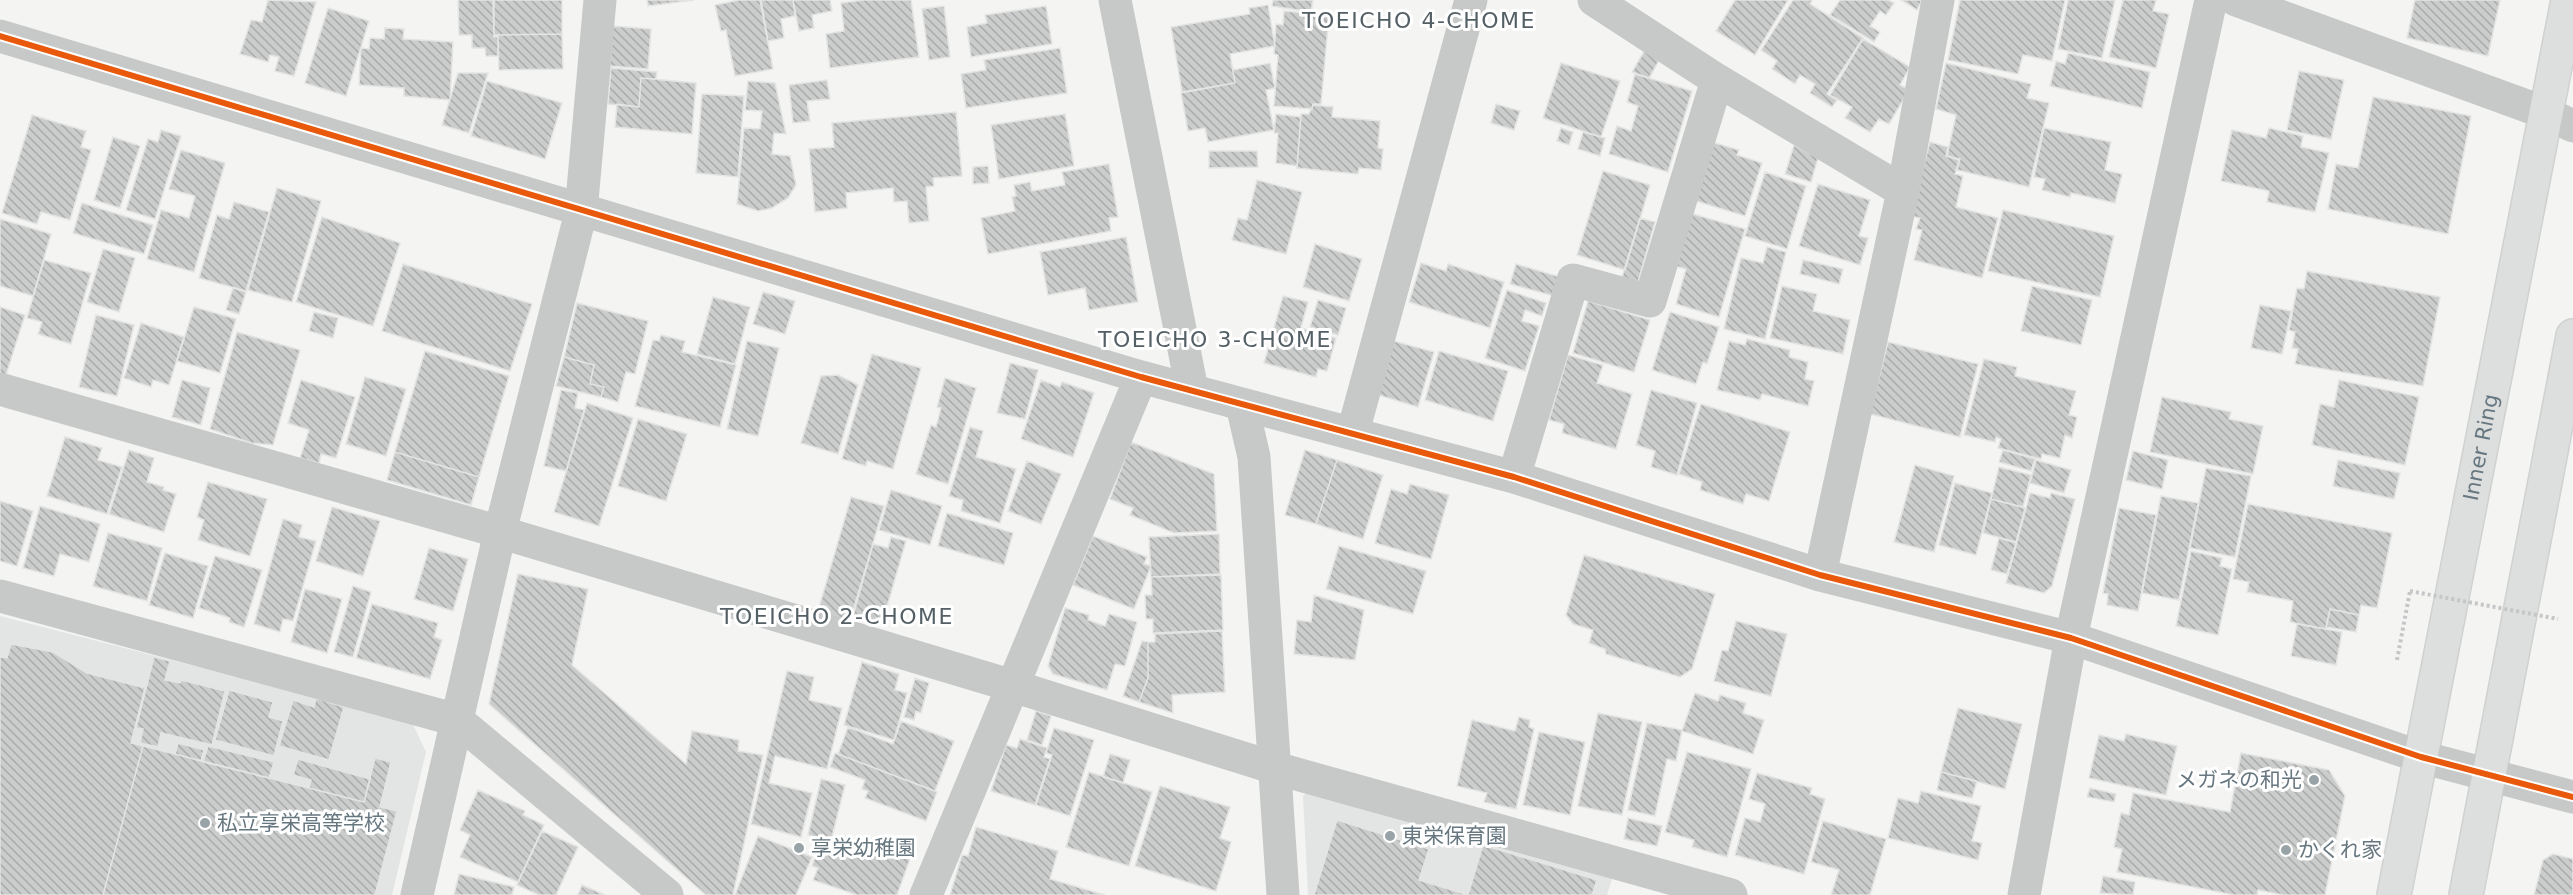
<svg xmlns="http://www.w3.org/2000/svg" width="2573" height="895" font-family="'DejaVu Sans','Noto Sans JP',sans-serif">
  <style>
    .built { fill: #e3e4e4 }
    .building { fill: url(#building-back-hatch); stroke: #e4e4e3; stroke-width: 1.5 }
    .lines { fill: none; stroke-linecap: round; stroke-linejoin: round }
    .major-casing { stroke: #d0d1d1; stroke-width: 36 }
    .path { stroke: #c5c6c7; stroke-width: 4; stroke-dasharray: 3 3; stroke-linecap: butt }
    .minor { stroke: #c7c9c9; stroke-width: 33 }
    .major { stroke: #dddede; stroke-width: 33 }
    .path-bridge { stroke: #c5c6c7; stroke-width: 4; stroke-dasharray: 3 3; stroke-linecap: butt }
    .cycleway-casing { stroke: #fff; stroke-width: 10 }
    .cycleway { stroke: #e8590c; stroke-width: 6 }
    .poi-dot { fill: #98a3a8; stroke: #fff; stroke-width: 2 }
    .labels { text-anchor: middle; stroke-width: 6; stroke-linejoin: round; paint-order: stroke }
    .street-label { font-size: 21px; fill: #677780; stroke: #fff }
    .poi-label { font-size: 21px; fill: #677780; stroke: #fff; text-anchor: start }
    .neighbourhood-label { font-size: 22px; letter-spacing: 1.5px; fill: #546066; stroke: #fff }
  </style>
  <defs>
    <pattern id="building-back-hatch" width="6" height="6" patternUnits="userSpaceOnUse" patternTransform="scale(1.5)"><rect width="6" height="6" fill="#cbcccc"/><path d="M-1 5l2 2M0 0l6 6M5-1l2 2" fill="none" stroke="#a9aaab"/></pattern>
  </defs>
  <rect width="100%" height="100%" fill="#f4f4f3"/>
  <path class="built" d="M0 616 412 722 426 752 392 895H0Z
    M1311 789 1613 876 1607 895H1308L1303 796Z"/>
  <path class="building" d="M268 0 316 2 294 76 275 71 279 57 270 55 268 62 240 54 251 20 262 22Z
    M458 0H493L494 37H498V56H486L485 48H472V35H459Z
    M494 0H562V34L494 35Z
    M647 0H694L648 6Z
    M739 0H760L773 69 735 76 726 30 721 31 715 5Z
    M761 0H793L795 16 781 19 784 38 768 41Z
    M793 0H830L832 11 812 15 814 28 799 31Z
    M864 0H911L919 57 830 68 826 34 844 31 841 3Z
    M1273 0H1313L1311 12 1272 6Z
    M1735 0H1788L1755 55 1716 31Z
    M1793 0H1812L1810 4 1863 38 1827 94 1837 100 1832 107 1810 93 1815 84 1800 75 1795 84 1772 69 1777 61 1761 50Z
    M1840 0H1888L1894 3 1886 15 1880 11 1870 26 1880 32 1874 42 1830 15Z
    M1901 0H1922L1917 10Z
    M1960 0H2065L2052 61 2023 55 2018 74 1948 60Z
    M2068 0H2115L2102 58 2058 49Z
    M2123 0H2156L2153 11 2169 14 2156 68 2109 57Z
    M2415 0H2500L2488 56 2407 38Z
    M1268 5 1275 46 1230 54 1235 83 1182 92 1171 27 1250 14 1249 8Z
    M944 6 950 57 929 60 922 9Z
    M1046 6 1052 44 971 57 967 27 987 23 985 15Z
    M328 8 369 21 346 96 305 83Z
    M1284 11 1329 15 1321 104H1313L1312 109 1274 106 1278 55 1274 54 1276 24 1283 25Z
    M613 26 651 29 648 69 610 66Z
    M385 28 404 29 403 39 453 42 450 100 404 96V88L359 85 361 48 369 49 370 38 384 39Z
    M562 34 563 69 499 70 498 35Z
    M1863 39 1910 67 1900 85 1909 90 1889 124 1879 119 1870 132 1845 118 1852 107 1830 95Z
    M1060 48 1067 93 966 108 961 74 986 70 984 60Z
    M1646 48 1661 57 1649 78 1632 72Z
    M2068 53 2150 72 2142 108 2050 86 2056 61 2065 64Z
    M1270 63 1275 88 1266 90 1274 130 1208 142 1205 128 1188 131 1181 93 1235 83 1233 70Z
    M1561 63 1620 81 1601 137 1543 118Z
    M1946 63 2031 84 2027 98 2049 103 2029 187 1957 170 1960 159 1947 156 1956 115 1936 109Z
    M611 68 657 72 656 79 641 78 639 107 608 104Z
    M2299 71 2344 80 2331 139 2287 130Z
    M458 73H488L469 133 442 125Z
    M1635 74 1692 91 1668 172 1609 154 1617 126 1631 131 1638 106 1627 102Z
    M641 78 696 83 692 134 615 127 617 104 639 107Z
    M827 80 830 99 807 101 810 121 793 123 789 85Z
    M487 81 562 103 545 159 471 136Z
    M748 81 775 83 786 134 774 133 772 154 790 156 796 185 788 198 772 208 758 211 737 204 744 128 760 129 762 111 745 110Z
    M702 94 744 96 738 177 696 173Z
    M2373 97 2471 116 2448 234 2328 209 2336 164 2358 168Z
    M1496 104 1520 111 1514 130 1491 123Z
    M1313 105 1333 107 1332 117 1380 121 1378 148 1383 149 1381 170 1359 168 1358 174 1297 168 1301 114H1309Z
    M956 112 962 176 933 178 934 186 926 187 929 221 909 223 907 201 894 202 893 188 846 193 847 208 815 212 809 149 834 147 832 123Z
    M1065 114 1074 166 999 179 991 125Z
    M1276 114 1301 117 1297 166 1276 163 1278 133H1274Z
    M32 115 86 131 81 147 91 150 70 220 41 212 37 224 2 213Z
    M1561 128 1573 132 1569 145 1557 141Z
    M2044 128 2111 142 2105 170 2122 174 2115 203 2071 193 2070 197 2042 190 2045 179 2034 177Z
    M2269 128 2303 136 2301 147 2329 153 2315 212 2267 202 2269 191 2221 181 2232 130 2266 138Z
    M161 130 181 136 155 219 126 210 148 139 158 142Z
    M1583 132 1605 138 1600 156 1578 149Z
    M113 137 140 146 120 208 94 200Z
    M1701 139 1739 150 1737 155 1762 163 1745 216 1683 197Z
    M1930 142 1948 147 1946 156 1959 160 1955 174 1963 176 1956 207 1998 218 1982 278 1914 260 1922 230 1916 229 1920 218 1910 216Z
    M1794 145 1818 158 1811 182 1785 174Z
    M181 150 225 163 194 272 147 259 161 210 189 218 195 196 169 189Z
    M1209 151H1257L1258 167 1209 168Z
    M1109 164 1118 217 1109 218 1111 231 988 254 981 218 1015 211 1012 197 1016 196 1014 185 1030 182 1032 191 1065 185 1062 172Z
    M988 166 989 183 973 184V167Z
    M1603 171 1650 185 1625 270 1577 255Z
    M1765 172 1806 186 1787 249 1745 236Z
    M1257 180 1302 192 1286 254 1232 240 1238 218 1247 220Z
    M1818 184 1870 200 1859 236 1868 238 1860 265 1799 246Z
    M277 188 321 201 292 302 248 290Z
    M234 202 269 212 246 291 199 278 217 215 229 219Z
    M82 203 153 225 144 254 73 233Z
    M2003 210 2114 236 2100 297 1988 271Z
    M1693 214 1745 229 1719 317 1676 304 1686 269 1668 264Z
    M322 217 400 243 373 326 296 302Z
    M1640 218 1655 222 1638 282 1622 277Z
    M0 219 51 234 33 296 0 286Z
    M1126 237 1138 302 1089 310 1085 288 1048 295 1040 252Z
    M1315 244 1362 259 1349 301 1303 287Z
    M1767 247 1786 252 1765 339 1724 329 1741 258 1763 263Z
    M103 249 135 258 119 312 87 302Z
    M44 260 91 273 71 344 38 334 42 322 27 318Z
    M1803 260 1843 269 1839 284 1800 274Z
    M1421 263 1446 271 1448 264 1504 282 1490 328 1409 302Z
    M403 264 532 304 510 371 382 331Z
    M1516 264 1560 277 1554 296 1510 284Z
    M2307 271 2440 297 2423 386 2295 364 2298 349 2292 348 2295 332 2289 330 2297 288 2304 289Z
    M1782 286 1817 294 1813 311 1850 320 1843 354 1770 338Z
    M2032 286 2092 300 2081 345 2021 331Z
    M233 288 246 292 239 314 226 310Z
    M1507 290 1546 303 1542 316 1525 310 1522 321 1539 326 1525 371 1485 358Z
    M763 292 795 301 785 334 753 324Z
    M1283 296 1308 302 1301 328 1336 338 1327 371 1318 369 1316 377 1264 363Z
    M713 297 750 307 735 364 697 354Z
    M1318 300 1346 308 1338 335 1310 327Z
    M1588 301 1650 320 1634 372 1573 353Z
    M577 303 648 321 635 374 626 372 618 402 601 397 604 387 590 384 594 365 564 357Z
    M2260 305 2291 311 2282 354 2251 348Z
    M0 307 25 315 6 375 0 373Z
    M194 307 236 319 220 373 177 361Z
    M314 312 338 318 333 338 309 331Z
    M1670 312 1719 327 1707 364 1703 362 1696 384 1652 370Z
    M96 315 134 325 117 396 79 387Z
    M141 323 184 337 169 385 153 380 151 387 124 378Z
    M237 332 300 350 273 445 251 443 210 429Z
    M661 335 685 341 682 352 736 365 720 427 635 406 653 340 659 341Z
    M1747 339 1790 350 1789 357 1808 362 1805 379 1814 381 1808 406 1762 394 1760 400 1717 390 1729 341 1745 345Z
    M1390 340 1434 352 1418 407 1375 394Z
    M747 341 779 348 758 436 727 429Z
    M1888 342 1978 364 1960 437 1870 414Z
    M425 351 509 376 479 477 395 452Z
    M1439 351 1508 371 1493 421 1425 400Z
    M872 354 921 368 893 469 867 461 866 466 842 459Z
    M1568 355 1603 365 1597 383 1632 394 1616 449 1562 433 1564 424 1549 420Z
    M564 357 594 365 590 384 604 387 601 397 556 386Z
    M1984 359 2017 367 2015 376 2076 391 2069 415 2077 417 2072 438 2065 435 2060 458 2042 454 2041 459 1998 448 2001 439 1996 437 1995 442 1964 435Z
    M1010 363 1038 370 1025 419 997 413Z
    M838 375 858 385 838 454 801 443 821 376Z
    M365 377 406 389 386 456 346 444Z
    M945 378 976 388 948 484 916 474 931 425 936 427 941 408 937 407Z
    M182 380 210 388 201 425 172 417Z
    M301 380 355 397 336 458 321 454 319 463 300 458 309 430 288 423Z
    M1041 380 1060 387 1062 382 1094 393 1073 457 1021 439Z
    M2339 380 2419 397 2405 465 2312 445 2320 404 2334 407Z
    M561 390 578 393 575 408 584 410 566 471 544 466Z
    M1651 390 1697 403 1677 475 1651 467 1655 451 1636 445Z
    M2162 397 2231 412 2229 419 2263 426 2253 474 2150 452Z
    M587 403 633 418 599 526 554 512Z
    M1701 404 1790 432 1769 501 1746 494 1743 504 1700 490 1702 482 1679 474Z
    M638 419 687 434 666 501 618 486Z
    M970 427 983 431 976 457 1016 469 1000 523 961 511 963 500 949 496Z
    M65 437 102 448 98 460 122 467 107 514 47 496Z
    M1131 442 1214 474 1217 531 1174 533 1130 515 1133 508 1110 499Z
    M129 450 154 458 147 482 164 487 163 490 176 494 164 532 109 514Z
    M1305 450 1337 460 1316 524 1285 515Z
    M2003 450 2035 459 2031 471 1999 462Z
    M2133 451 2168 460 2162 489 2126 480Z
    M395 452 479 477 471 505 387 480Z
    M1337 460 1383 475 1363 539 1316 524Z
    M2036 460 2071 470 2064 493 2030 483Z
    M2338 460 2400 473 2394 499 2333 486Z
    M1027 461 1061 474 1041 524 1008 511Z
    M1915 465 1954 476 1934 552 1894 542Z
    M1999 467 2031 475 2023 507 1991 499Z
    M2206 468 2251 476 2235 557 2190 548Z
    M208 482 267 499 250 556 198 540 204 520 197 517Z
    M1955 483 1992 493 1976 555 1939 545Z
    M1410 484 1449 495 1431 559 1375 543 1391 489 1407 494Z
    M891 490 942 506 930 545 879 530Z
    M2030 493 2050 498 2051 493 2075 499 2052 586 2044 593 2006 583Z
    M2161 496 2198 503 2179 600 2142 593Z
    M851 497 884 506 850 621 818 611Z
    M1991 499 2025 508 2016 542 1983 533Z
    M0 501 33 511 17 566 0 561Z
    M2248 504 2392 533 2377 608 2361 605 2359 615 2330 609 2326 629 2290 622 2293 601 2247 592 2249 582 2233 579Z
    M40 506 100 524 89 562 60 554 54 576 23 568Z
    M332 507 380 521 363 576 316 561Z
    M2119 508 2156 515 2138 611 2107 605 2108 594 2103 593Z
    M947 513 1013 533 1004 565 938 546Z
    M283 519 302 525 299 537 316 541 293 621 283 619 280 632 254 624Z
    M108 533 162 548 147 601 93 586Z
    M1219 534 1220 574 1151 577 1149 537Z
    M1093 536 1147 557 1144 564 1151 566 1134 609 1073 585Z
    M891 537 906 541 882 624 853 616 873 544 888 548Z
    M1999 538 2016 543 2007 574 1991 570Z
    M1339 546 1426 571 1413 614 1326 589Z
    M429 548 468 559 453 611 414 599Z
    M2191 551 2222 558 2220 566 2232 569 2218 635 2176 626Z
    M165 553 208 566 193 618 149 605Z
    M1584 555 1715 594 1692 669 1680 677 1606 654 1605 649 1589 643 1593 630 1573 624 1566 615Z
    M215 556 262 570 244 627 229 622 230 618 199 608Z
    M518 574 588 589 572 665 686 764 692 731 739 740 738 751 763 755 733 895H706L489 704Z
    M1221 575 1223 630 1153 633V619H1146L1145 595H1152L1151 577Z
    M353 586 371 592 353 657 334 652Z
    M305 589 342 599 327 653 291 642Z
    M1314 595 1364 610 1355 660 1294 654 1297 620 1311 622Z
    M372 604 438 623 434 637 442 640 430 679 356 658Z
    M1065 608 1089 615 1088 620 1105 626 1109 614 1137 622 1125 666 1115 664 1107 690 1053 674 1048 666Z
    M2330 609 2359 615 2356 632 2326 627Z
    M1736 621 1787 634 1771 696 1714 681 1722 650 1728 651Z
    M2297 624 2342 632 2336 665 2291 656Z
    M1222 631 1225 692 1172 695 1173 713 1139 702 1148 678V642H1155V634Z
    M1142 641 1148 642V678L1139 702 1123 696Z
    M11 644 53 652 87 673 145 688 131 743 143 746 103 895H0V657L7 658Z
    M154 657 170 661 165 680 180 683 181 680 225 691 212 745 161 733 158 747 140 743 143 729 136 728Z
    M862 662 899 674 895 690 907 693 894 740 844 725Z
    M787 671 814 677 809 700 842 708 827 769 775 756 769 783 812 793 801 837 751 824Z
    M915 678 929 683 921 713 916 711 914 720 904 717Z
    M229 690 273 702 269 717 283 721 274 756 215 740Z
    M1695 693 1718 701 1720 695 1746 703 1743 713 1764 720 1753 754 1682 731Z
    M316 698 344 707 329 760 279 746 293 700 314 707Z
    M1958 708 2022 724 2005 789 1941 772Z
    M1036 711 1051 716 1042 745 1027 740Z
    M1598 713 1642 722 1622 815 1578 806Z
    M1519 717 1530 720 1529 727 1534 729 1516 809 1484 802 1487 793 1457 786 1472 720 1515 731Z
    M901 721 954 741 935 791 838 754 848 727 893 744Z
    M1647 723 1682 730 1676 761 1667 759 1655 816 1628 810Z
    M1054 728 1094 740 1070 816 1036 805 1052 755 1046 753Z
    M1539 732 1585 742 1570 815 1523 805Z
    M2126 734 2177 746 2166 795 2089 778 2099 735 2124 741Z
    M1020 739 1047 748 1044 757 1050 759 1035 805 991 791 1006 745 1017 748Z
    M178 743 204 750 201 761 175 754Z
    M143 746 364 802 375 758 391 762 380 807 397 811 375 895H103Z
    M208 746 274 762 269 778 203 762Z
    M1687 752 1751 769 1727 857 1692 847 1694 840 1665 832Z
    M835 753 937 792 926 821 865 798 868 791 862 789 865 780 830 767Z
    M2241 753 2329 770 2345 796 2325 895H2283L2258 890 2257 895H2234L2117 872 2122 849 2114 847 2121 813 2129 815 2133 793 2230 812Z
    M1110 754 1130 760 1123 783 1103 777Z
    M298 759 370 779 364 802 309 788 311 780 293 775Z
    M1089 772 1152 792 1129 866 1066 847Z
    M1941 772 1977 781 1972 798 1937 790Z
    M1757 773 1812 788 1810 794 1825 799 1804 874 1735 855 1745 818 1760 822 1765 804 1749 799Z
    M821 779 845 785 831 841 808 835Z
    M1160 786 1230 807 1220 838 1231 842 1216 891 1135 866Z
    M2090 788 2116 794 2114 802 2087 797Z
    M478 790 525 811 523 815 544 825 518 882 460 857 470 835 460 830Z
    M1921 791 1981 806 1972 841 1982 843 1978 860 1888 838 1898 798 1918 803Z
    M1628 818 1662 826 1657 846 1624 839Z
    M1337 820 1429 849 1419 880 1468 895 1483 845 1597 880 1592 895H1314Z
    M1823 821 1886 839 1870 895H1831L1839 870 1811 862Z
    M976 827 1058 851 1050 879 1105 895H950L962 855 968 856Z
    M542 831 578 847 556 895H539L517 885Z
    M758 836 812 857 796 895H735Z
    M844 836 910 859 897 895H857L813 880 818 868 812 866 821 839 840 846Z
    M2553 854 2573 859V895H2534L2543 860Z
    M459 874 514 887 512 895H454Z
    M2103 876 2135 882 2133 895 2100 893Z
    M582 885 605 895H578Z"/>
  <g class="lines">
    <g class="major-casing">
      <g id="major">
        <path id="s1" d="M2394 895 2568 0"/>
        <path d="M2466 895 2573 336"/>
      </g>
    </g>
    <path class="path" d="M2397 660 2410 591"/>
    <path class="minor" d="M1115 0 1192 390
      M1594 0 1717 80 1903 191
      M2236 0 2546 113 2573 126
      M0 36 1141 377 1514 477 1820 575 2071 638 2421 757 2573 797
      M0 389 500 532 1013 686 1275 768 1731 895
      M1242 405 1254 457 1283 895
      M1353 432 1471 0
      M1514 477 1573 280 1650 301 1717 80
      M1820 575 1903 191 1938 0
      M0 596 457 720 667 895
      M417 895 500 532 581 212 600 0
      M926 895 1141 377
      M2024 895 2071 638 2211 0"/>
    <use href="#major" class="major"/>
    <path class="path-bridge" d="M2410 591 2558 619"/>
    <g class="cycleway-casing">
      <path id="cycleway" d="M0 36 1141 377 1514 477 1820 575 2071 638 2421 757 2573 797"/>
    </g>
    <use href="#cycleway" class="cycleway"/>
  </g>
  <g class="poi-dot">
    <circle cx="2314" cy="780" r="6"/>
    <circle cx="205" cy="823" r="6"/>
    <circle cx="1390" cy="836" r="6"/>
    <circle cx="799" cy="848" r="6"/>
    <circle cx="2286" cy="850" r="6"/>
  </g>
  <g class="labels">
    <g class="street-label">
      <text dy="7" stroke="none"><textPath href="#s1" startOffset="456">Inner Ring</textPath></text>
    </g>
    <g class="poi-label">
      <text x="2302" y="787" text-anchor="end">メガネの和光</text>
      <text x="217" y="830">私立享栄高等学校</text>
      <text x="1402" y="843">東栄保育園</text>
      <text x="811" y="855">享栄幼稚園</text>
      <text x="2298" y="857">かくれ家</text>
    </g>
    <g class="neighbourhood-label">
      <text x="1419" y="28">TOEICHO 4-CHOME</text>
      <text x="1215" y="347">TOEICHO 3-CHOME</text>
      <text x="837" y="624">TOEICHO 2-CHOME</text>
    </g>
  </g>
</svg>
